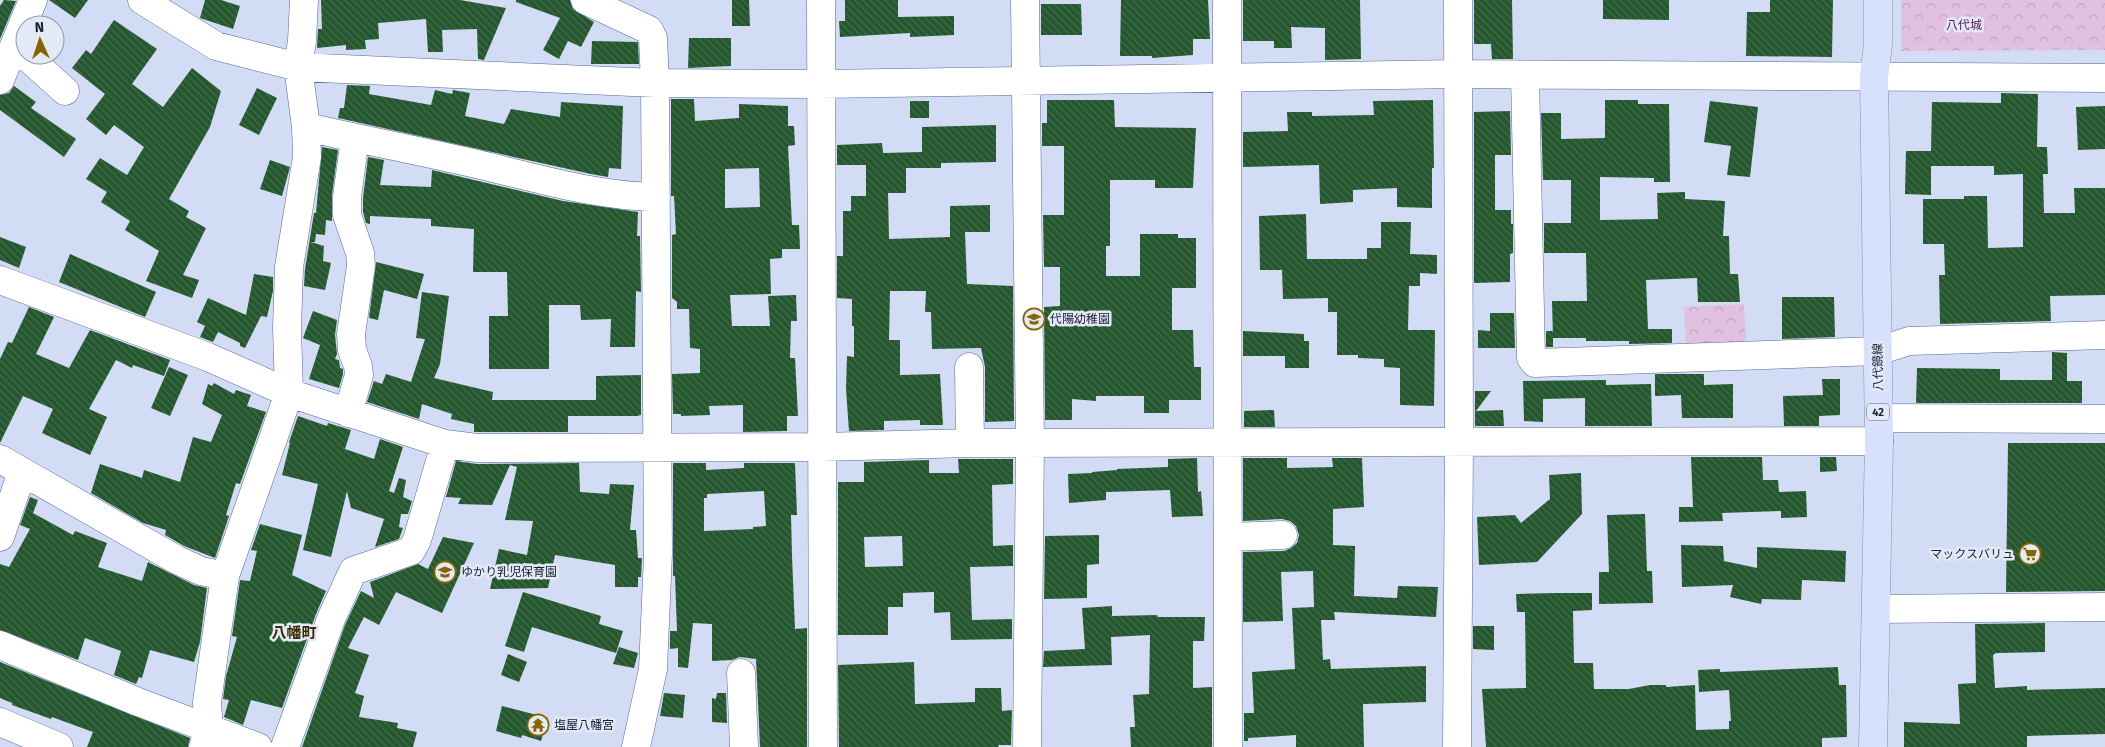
<svg xmlns="http://www.w3.org/2000/svg" width="2105" height="747" font-family="'Fira Sans','Noto Sans JP',sans-serif">
  <style>
    .forest { fill: url(#forest-crowns) }
    .building { fill: url(#building-back-hatch); fill-rule: evenodd }
    .lines { fill: none; stroke-linecap: round; stroke-linejoin: round }
    .minor-casing { stroke: #55689d; stroke-width: 29 }
    .major-casing { stroke: #8290b3; stroke-width: 29 }
    .minor { stroke: #fff; stroke-width: 28 }
    .major { stroke: #d7e1fb; stroke-width: 28 }
    .labels { text-anchor: middle; stroke-width: 5; stroke-linejoin: round; paint-order: stroke }
    .shield { fill: #e4e9f6; stroke: #545c6e; stroke-width: 1 }
    .shield-label { font-size: 11px; font-weight: bold; fill: #171f34 }
    .park-label { font-size: 12px; fill: #4e144d; stroke: #e4e9f6 }
    .poi-label { font-size: 12px; fill: #171f34; stroke: #e4e9f6; text-anchor: start }
    .street-label { font-size: 12px; fill: #171f34; stroke: #e4e9f6 }
    .quarter-label { font-size: 15px; font-weight: bold; fill: #3a2b01; stroke: #e4e9f6 }
  </style>
  <defs>
    <pattern id="forest-crowns" width="20" height="18" patternUnits="userSpaceOnUse" patternTransform="scale(1.25)"><rect width="20" height="18" fill="#e2c0e0"/><path d="M2 6a3 3 0 1 1 6 0M12 15a3 3 0 1 1 6 0" fill="none" stroke="#c1a5c1"/></pattern>
    <pattern id="building-back-hatch" width="6" height="6" patternUnits="userSpaceOnUse" patternTransform="scale(1.25)"><rect width="6" height="6" fill="#24572e"/><path d="M-1 5l2 2M0 0l6 6M5-1l2 2" fill="none" stroke="#426b4c"/></pattern>
  </defs>
  <rect width="100%" height="100%" fill="#d2dcf4"/>
  <path class="forest" d="M1901 0H2105V50L1901 51Z
    M1744 304 1746 344 1686 346 1684 307Z"/>
  <path class="building" d="M4 0 16 1 0 39V6Z
    M49 0H88L75 18Z
    M205 0H221L240 6 233 29 200 18Z
    M321 0H460L506 8 484 60 478 59 477 29 442 30 443 52H428L426 19 378 23 379 39 365 40 366 49 346 50V45L317 48 318 29H322Z
    M516 0H570L573 9 594 22 581 47 568 41 559 59 543 50 560 18 516 2Z
    M732 0H749L750 26H732Z
    M845 0H898V17L954 16V35L910 37V33L840 37 839 21H845Z
    M1121 0H1208L1210 39H1193V55L1152 58V56H1120Z
    M1243 0H1360L1361 59 1325 60V28L1291 27 1292 48H1274V41H1243Z
    M1474 0H1512L1513 59H1492L1491 44H1474Z
    M1603 0H1669V20L1603 19Z
    M1770 0H1833L1832 57 1746 56 1747 12H1770Z
    M1041 4H1081L1082 35H1041Z
    M114 20 157 49 132 84 163 107 192 68 221 91 210 127 169 199 189 211 186 217 206 228 183 275 199 280 192 298 146 281 159 251 125 230 130 221 101 202 107 192 86 179 100 158 127 175 144 147 114 125 106 135 86 119 105 94 72 68 86 50 91 54Z
    M689 38H731V66L688 68Z
    M592 41 638 42 639 64H591Z
    M347 85 370 86 369 94 431 105 435 90 452 94 453 90 470 93 465 116 504 124 511 109 560 117 561 102 623 106 621 169 609 168 608 177 591 174 338 118 340 108H344Z
    M14 86 36 102 31 108 76 139 64 157 0 110V95L9 93Z
    M257 88 277 98 259 135 239 125Z
    M2001 93 2038 94 2037 147H2047L2048 174H2043L2044 213H2075L2074 188H2105V295L2050 296 2051 321 1940 324 1939 275H1945L1944 244H1923V199H1964V196H1987L1988 248 2023 247V174L1994 175V166H1931V195L1905 194 1906 151H1931L1932 102 2001 103Z
    M671 99H694L695 121 739 118V104L788 106V126H794L795 145 788 146 792 225H799L800 249H782V258L770 259 771 294 730 295 732 326H770L768 296 796 295 797 321H791L790 358H795L798 416H787V431L743 432V405L709 406 710 415 681 416V414H673L672 374 700 373V349L690 348 689 309H677V302L672 298V235L676 234 674 196H671ZM759 168 760 207 725 208V169Z
    M1047 100H1114L1115 127 1196 128 1193 188H1155V180H1110V246H1106V276H1140V234H1178V238H1196V288H1172V330H1193L1194 367H1201V400H1169V413H1144V396H1096V401L1072 399V420H1045L1044 307 1060 306V267H1044L1043 215H1064V146H1042V123H1047Z
    M1433 100 1434 168H1432V208L1397 207V188L1353 190V202L1320 204 1319 165 1243 167V132L1288 131 1287 112H1312V116L1374 115 1373 101Z
    M1605 100H1638V104H1669L1670 182H1654V178L1600 177V220L1658 219 1657 193 1685 192V199L1725 201 1723 236H1729L1730 274H1738L1740 302H1698L1697 278 1646 280 1648 329H1672V343L1629 344V341H1586V338H1553L1552 301H1587L1586 253H1544V223H1571V180H1543L1541 113H1561V139L1605 138Z
    M910 101H929V118H910Z
    M1710 101 1758 107 1750 177 1727 175 1731 146 1704 142Z
    M2105 106V149L2078 150 2076 107Z
    M1510 111 1511 155H1495V210H1511V224H1513V253L1510 254V282L1474 283V112Z
    M996 125V162L941 163V168H906V193H888L889 239 950 237V206L990 205V232H965L967 284 1013 286 1014 421 985 422V367L981 348 932 349 931 312H925L926 291H890L889 340H900V375L940 374 943 425H920V420L884 421V430L849 431 846 389 847 356 854 357V326H852V299L837 298V256H843V211H851V196H866V165H837V145L882 143 883 153 922 152V127Z
    M322 147 338 150 332 195V221L326 220 325 235 316 234 315 242H311L324 246 323 261 331 263 325 290 304 286 305 269 314 213H316Z
    M368 157 384 160 380 185 431 187 432 170 563 201 638 212 637 236H640L641 292 636 291 635 347H610L611 319 581 320 580 305H549V369H489V316H508L507 272H473L474 229 431 226V219L370 216V224L366 223 363 212V198Z
    M270 160 290 167 282 196 260 189Z
    M1306 214 1307 259H1367V248H1381V222H1411L1410 254 1437 255V274L1420 273V286H1409L1408 330H1435L1434 406 1400 405V368L1384 367V359L1358 358V355H1337V312H1328V298L1283 299 1282 270H1260L1259 216Z
    M0 237 26 247 19 268 0 260Z
    M70 254 156 292 145 317 59 282Z
    M376 262 424 274 417 299 384 290 378 320 369 318Z
    M254 274 273 277V291L267 317 261 316 245 348 240 346V343L218 332 213 342 200 337 205 326 197 322 208 298 246 315Z
    M422 292 449 296 440 364 434 378 493 392 492 400H596V376L641 375V415L637 416H568V432H474V424L451 419 452 414 422 404 419 419 367 402 374 381 382 384 386 374 411 382 425 339 416 338Z
    M1782 297H1834L1835 337 1782 339Z
    M29 307 54 317 36 354 69 368 90 330 170 360 164 376 133 365 132 368 116 360 89 409 107 417 90 455 42 433 53 409 23 396 0 443V359L8 342 12 343Z
    M313 311 337 320 335 335 337 354 335 359 339 360 340 368 343 369V374L339 388 309 379 320 345 303 338Z
    M1490 313H1514L1515 348H1478V330L1490 331Z
    M1243 331 1304 334V341H1309V368H1285V356H1243Z
    M1546 331H1553V347H1546Z
    M2052 352 2067 353V381H2082V403H1916L1917 368 2000 369V380H2052Z
    M169 367 188 375 170 416 151 408Z
    M1655 374H1704V385L1733 384V418H1682L1681 395 1655 396Z
    M1822 379H1840V415L1819 416V426H1784L1783 396 1823 395Z
    M1606 380V385L1651 384 1652 426H1585V398L1543 399V422L1524 421 1523 381Z
    M214 383 234 394 236 390 251 395 247 406 266 412 240 484 236 483 226 515 229 516 215 558 184 546 165 535 166 530 143 523 91 493 100 464 142 478 144 470 180 482 193 437 211 442 222 415 202 404 208 384 212 386Z
    M1475 391H1491L1476 411 1503 410 1504 426H1475Z
    M1274 410 1275 427H1244V411Z
    M298 416 327 426 328 423 351 430 345 449 374 459 380 439 403 447 389 491 394 493 399 478 406 480 403 497 412 501 408 514H401L399 527 403 528 399 539 375 547 384 519 351 508 347 491 331 557 303 550 318 484 282 475 290 443 289 442Z
    M2008 443H2105V591L2006 592Z
    M1691 457H1762L1763 480H1778L1779 492 1806 491 1807 517 1781 518V511L1722 513 1723 521 1679 522V507H1693Z
    M1820 457H1836L1837 471 1820 472Z
    M1197 458 1198 492 1201 491 1203 516 1172 517 1170 490 1106 492V500L1069 503 1068 474 1092 473V472L1117 470V469L1168 467V459Z
    M1243 458H1287V468L1333 467 1332 458H1362L1364 507 1333 509V545L1355 546 1354 596 1397 598 1398 586 1438 587 1436 617 1334 612 1335 620H1321L1323 660 1330 659 1331 669 1426 666V702L1363 704 1364 747H1296V735L1248 738V741H1244V713H1254L1252 672 1295 669 1292 608 1314 607 1313 571 1281 572 1283 621 1243 622V552L1284 551 1291 548 1297 543 1299 535 1296 526 1290 521 1282 519 1243 521Z
    M958 459H1013V484L992 485 993 546 1013 545V566L970 567 972 620 1012 619V639L951 640 950 612 934 613V592L903 593V607H888V635H838V482H864V462L929 460V473H959ZM902 536 903 566 865 567 864 537Z
    M456 461 477 464 579 463 580 492 609 494 610 484 634 485 630 530H636L638 558H642L641 577H638V587H615V565L555 555 548 588 490 589 499 549 527 555 533 521 505 520 517 467 510 465 492 505 458 504 461 498 446 497Z
    M673 463H706V470L744 468V463H795L797 515H791L792 556 795 629 807 628V747H760L756 659 740 657 732 660 712 661V624L693 623 688 668 678 667V648L670 649V631H677L675 576H673ZM764 491 766 526 753 527V529L704 531V498H707V494Z
    M1581 473 1582 514 1537 562 1479 565 1477 517 1515 515 1521 523 1550 499 1549 475Z
    M30 497 38 500 33 513 73 535 75 531 107 543 98 567 142 581 148 562 194 585 207 588 200 642 194 662 150 650 142 678 139 677 136 684 114 675 121 651 85 638 78 660 0 630V564L9 567 30 529 20 525Z
    M1645 514 1647 571H1652L1653 603 1599 604V572H1609L1607 515Z
    M260 524 302 535 292 575 326 591 316 614 282 708 251 700 243 725 224 717 229 700 223 699 226 676 237 637 232 636 240 580 250 581 257 551 251 550Z
    M1099 535V564L1087 565V598L1044 599 1045 536Z
    M443 537 474 543 442 613 396 592 379 625 364 617 348 648 369 655 355 693 364 696 359 717 398 723 397 728 417 732 413 747H302L345 625 361 591 374 598 370 582 418 564 428 569Z
    M1681 545 1723 546 1724 561 1757 568V547L1846 551 1845 582 1802 580 1801 600 1762 599 1761 604 1730 597 1733 585 1682 587Z
    M523 592 601 616 599 624 623 631 616 653 532 627 524 652 505 646Z
    M1557 593H1592V610L1573 611 1574 663H1593L1594 689H1629L1650 685H1666V687L1695 685 1696 730 1729 729V721H1731L1729 690 1699 692 1698 670 1720 669V672L1838 667 1839 685H1846L1847 737 1822 738V747H1486L1482 689 1526 688 1525 612H1517L1516 594Z
    M1112 606V616L1157 615 1158 617H1205L1204 641H1193V688L1212 687V747H1131L1130 727H1135L1133 695 1149 694 1150 635 1111 637 1112 665 1043 667 1044 651 1085 649 1082 608Z
    M2045 623V652L1996 653 1993 655 1995 688 2027 686V690L2105 688V734L2027 736V747H1904V722L1960 724 1958 684 1976 683 1975 624Z
    M1473 626H1494V650L1473 649Z
    M619 647 638 653 634 668 613 664Z
    M508 654 527 662 519 682 501 675Z
    M0 662 190 738 188 747H87L93 732 52 717 51 719 12 705V703L0 698Z
    M914 662 915 704 975 702V688H1001L1002 711 1012 710 1011 745H998L999 747H839L838 665Z
    M664 693 685 695 683 718 660 716Z
    M717 693H726L727 723 712 722V698L716 699Z
    M502 706 548 718 541 741 522 735 521 738 496 731Z"/>
  <g class="lines">
    <g class="minor-casing">
      <path id="minor" d="M142 0 216 46 298 67 655 83 821 84 1458 74 2105 78
        M585 0 649 30 653 38 655 83 658 554 653 669 636 747
        M821 0 823 747
        M1025 0 1030 444 1027 747
        M1227 0 1228 747
        M25 55 65 91
        M1525 75 1531 358 1535 363 1878 351 1909 341 2105 335
        M0 80 33 0
        M306 127C363 140 420 151 477 164 536 178 595 196 656 197
        M0 280 208 357 289 393 445 444 477 448 822 447 970 443 1879 441
        M969 367 970 443
        M348 413 359 375 358 366 352 350 351 334 361 266 360 253 347 215V197L355 138
        M1879 418 2105 419
        M0 459 177 560 201 571 225 576
        M0 537 22 472
        M1228 537 1283 535
        M1876 609 2105 607
        M0 645 138 702 258 747
        M741 673 744 747
        M0 722 59 747
        M203 747 209 729 207 702 225 576 289 393 287 328 289 267 307 157 306 127 298 67 302 41 304 0
        M285 747 331 619 353 571 411 551 417 540 445 444
        M1457 747 1459 443 1458 0"/>
    </g>
    <g class="major-casing">
      <path id="major" d="M1873 747 1879 441 1874 77 1878 44V0"/>
    </g>
    <use href="#minor" class="minor"/>
    <use href="#major" class="major"/>
  </g>
  <defs>
    <g id="school-ring" transform="scale(1.125)"><circle r="9.5" fill="#e4e9f6" stroke="#846500" stroke-width="1.5"/><path d="M0-5L7-2L0 1L-7-2ZM-4 1L0 2.5L4 1V4Q0 6-4 4Z" fill="#846500"/></g>
    <g id="supermarket-ring" transform="scale(1.125)"><circle r="9.5" fill="#e4e9f6" stroke="#846500" stroke-width="1.5"/><path d="M-6-5.5h2.5l.6 2H6L4.5 2H-2.5L-4.4-4H-6ZM-1.5 3.2a1.3 1.3 0 1 0 .1 0ZM3 3.2a1.3 1.3 0 1 0 .1 0Z" fill="#846500"/></g>
    <g id="temple-ring" transform="scale(1.125)"><circle r="9.5" fill="#e4e9f6" stroke="#846500" stroke-width="1.5"/><path d="M0-6L5-2H3V0L6.5 2.5H4V6H1.5V3h-3V6H-4V2.5H-6.5L-3 0V-2H-5Z" fill="#846500"/></g>
  </defs>
  <g fill-rule="evenodd">
    <use href="#school-ring" x="1034" y="319"/>
    <use href="#supermarket-ring" x="2030" y="554"/>
    <use href="#school-ring" x="445" y="572"/>
    <use href="#temple-ring" x="538" y="725"/>
  </g>
  <g class="labels">
    <rect class="shield" x="1867" y="403.5" width="22" height="17" rx="4"/>
    <g class="shield-label">
      <text x="1878" y="416">42</text>
    </g>
    <g class="park-label">
      <text x="1964" y="29">八代城</text>
    </g>
    <g class="poi-label">
      <text x="1050" y="323">代陽幼稚園</text>
      <text x="2014" y="558" text-anchor="end">マックスバリュ</text>
      <text x="461" y="576">ゆかり乳児保育園</text>
      <text x="554" y="729">塩屋八幡宮</text>
    </g>
    <g class="street-label">
      <text transform="translate(1878 367) rotate(-91)" y="4">八代鏡線</text>
    </g>
    <g class="quarter-label">
      <text x="294" y="638">八幡町</text>
    </g>
  </g>
  <g transform="translate(40 40) rotate(357)"><circle r="24" fill="#e4e9f6" stroke="#9298a8"/>
  <path d="M0-4L9 19L0 12L-9 19Z" fill="#846500"/>
  <text y="-8" font-size="14" font-weight="bold" text-anchor="middle" fill="#171f34">N</text>
  </g>
</svg>
